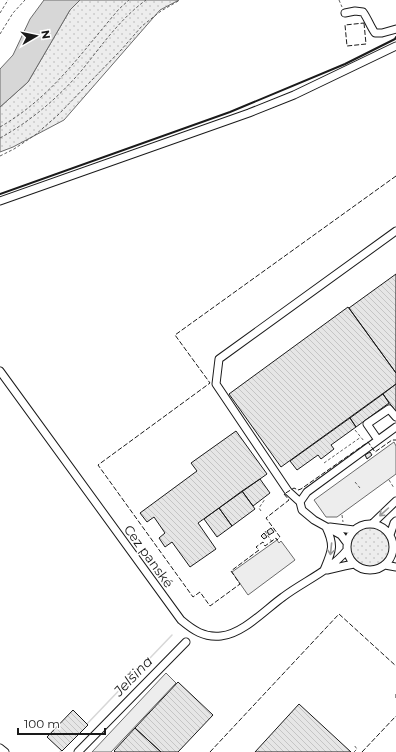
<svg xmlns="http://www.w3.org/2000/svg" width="396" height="752" font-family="Montserrat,sans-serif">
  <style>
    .grass { fill: url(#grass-dots); stroke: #6a6a6a }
    .built { fill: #ededed; stroke: #6a6a6a }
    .water { fill: #d7d7d7; stroke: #6a6a6a }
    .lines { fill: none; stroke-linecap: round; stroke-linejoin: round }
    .stream { stroke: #d7d7d7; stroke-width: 1.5 }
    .building { fill: url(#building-back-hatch); stroke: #1a1a1a }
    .minor-casing { stroke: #1a1a1a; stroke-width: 9 }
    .path { stroke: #5f5f5f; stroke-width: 1; stroke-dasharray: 3 2; stroke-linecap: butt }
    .minor { stroke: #fff; stroke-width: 7 }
    .fence { stroke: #1a1a1a; stroke-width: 1; stroke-dasharray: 5 2; stroke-linecap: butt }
    .wall { stroke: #1a1a1a; stroke-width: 2 }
    .oneway { stroke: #989898 }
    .labels { text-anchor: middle; stroke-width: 3; stroke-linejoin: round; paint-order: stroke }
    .street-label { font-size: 13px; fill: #1a1a1a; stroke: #fff }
    .water-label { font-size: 14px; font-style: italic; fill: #1a1a1a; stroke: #fff }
  </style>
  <defs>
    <pattern id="grass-dots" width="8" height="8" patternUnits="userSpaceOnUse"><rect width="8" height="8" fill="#ededed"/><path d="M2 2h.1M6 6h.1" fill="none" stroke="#cbcbcb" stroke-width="1.8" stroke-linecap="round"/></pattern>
    <pattern id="building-back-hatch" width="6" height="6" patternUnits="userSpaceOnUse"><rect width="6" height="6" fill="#e6e6e6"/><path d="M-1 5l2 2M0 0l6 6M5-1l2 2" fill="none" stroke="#c5c5c5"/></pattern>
  </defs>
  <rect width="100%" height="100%" fill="#fff"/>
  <path class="grass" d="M80 0H179L160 10 64 120 13 147 0 152V107L28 82 70 10Z
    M350 547a20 20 0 1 1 40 0a20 20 0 1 1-40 0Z"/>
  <path class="built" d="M394 442 396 446V474L337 517H326L314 500Z
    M277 540 279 543 281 541 295 560 248 595 232 572Z
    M166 673 176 683 111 752H92Z"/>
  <path class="water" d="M44 0H80L70 10 28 82 0 107V69L13 55 30 19Z"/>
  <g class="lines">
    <path class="stream" d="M86 725 172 635
      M60 752 63 749"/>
  </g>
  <path class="building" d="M396 274V373L349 308Z
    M348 307 396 373V384L281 467 229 394Z
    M396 384V412L383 394Z
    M383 394 389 403 356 427 350 418Z
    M350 418 356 427 331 445 334 449 321 459 318 455 297 470 290 461Z
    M236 431 267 474 198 523 216 549 190 567 172 542 165 547 159 538 165 533 154 517 147 522 140 513 197 471 191 463Z
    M370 452 372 455 367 459 365 455Z
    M260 479 270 493 253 506 242 491Z
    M242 491 255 509 232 526 219 508Z
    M219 508 232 526 217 537 204 519Z
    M271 528 274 532 269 535 267 531Z
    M264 533 267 537 264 539 261 536Z
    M178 682 213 715 178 752H161L135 728Z
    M299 704 351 752H255Z
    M73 710 88 725 62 751 47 737Z
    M135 728 161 752H115L114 751Z"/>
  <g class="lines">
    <g class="minor-casing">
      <path id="minor" d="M345 13 355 11 363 12C368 19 370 26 375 33H382L396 29
        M0 201 249 113 294 95 396 46
        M0 371 181 620C193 630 204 638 221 636 243 634 266 609 283 597 304 581 330 571 347 550
        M378 440 367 424 389 409 396 417
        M300 502 307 492 396 427
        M347 547a23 23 0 1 1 46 0a23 23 0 1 1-46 0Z
        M372 524 396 501
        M330 527 354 530
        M390 535 394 523 396 521
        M347 543 341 535 314 520 302 510 300 502 288 491 216 384 219 359 396 231
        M385 565 396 567
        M324 570C332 551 335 546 326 527
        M327 570 344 566 354 564
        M0 748 5 752
        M78 752 186 642"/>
    </g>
    <path class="path" d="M339 0 342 7
      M0 13 8 0
      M0 34 13 13 25 0
      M0 127C52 97 81 53 119 9L129 0
      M0 138C31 121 59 97 82 70 102 45 120 19 146 0
      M0 156 14 149 35 135 58 115 121 50 142 26 161 11 180 0
      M355 430 364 441
      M324 463 361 437
      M389 480 394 488
      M355 482 360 488
      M261 511 259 508 265 499
      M342 515 343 522
      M265 531 272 542
      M354 752 357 749 354 745"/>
    <use href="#minor" class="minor"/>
    <path class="fence" d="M364 23 366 44 347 46 345 25Z
      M396 176 175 335 210 383 98 465 193 597 200 592 210 606 240 584 231 571 259 550 256 547 263 542 265 546 276 538 277 540 280 537 266 518 289 500 284 494 294 488 298 490 301 489 368 442 375 452 392 440H396
      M396 694V698
      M210 752 339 614 396 666
      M362 752 396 716"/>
    <path class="wall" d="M0 194 230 112 345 64 395 39 396 37"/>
  </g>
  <defs><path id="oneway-shaft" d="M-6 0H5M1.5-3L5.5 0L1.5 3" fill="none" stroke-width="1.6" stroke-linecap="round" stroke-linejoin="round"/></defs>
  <g class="oneway">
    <use href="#oneway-shaft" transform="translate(384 512) rotate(138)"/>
    <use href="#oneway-shaft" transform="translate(331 549) rotate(96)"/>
  </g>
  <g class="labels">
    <g class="street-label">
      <text transform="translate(149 556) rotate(54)" y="5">Cez panské</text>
    </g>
    <g class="water-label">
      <text transform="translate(133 676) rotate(-46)" y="5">Jelšina</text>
    </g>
  </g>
  <g transform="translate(36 36) rotate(81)" stroke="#ffffff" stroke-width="3" paint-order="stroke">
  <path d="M0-3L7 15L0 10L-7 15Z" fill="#1a1a1a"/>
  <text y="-6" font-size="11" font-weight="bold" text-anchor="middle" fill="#1a1a1a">N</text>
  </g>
  <path d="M18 728v6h87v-6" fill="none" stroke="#1a1a1a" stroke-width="2"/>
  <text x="24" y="728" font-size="12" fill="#1a1a1a" stroke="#ffffff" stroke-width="3" paint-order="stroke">100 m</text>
</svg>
